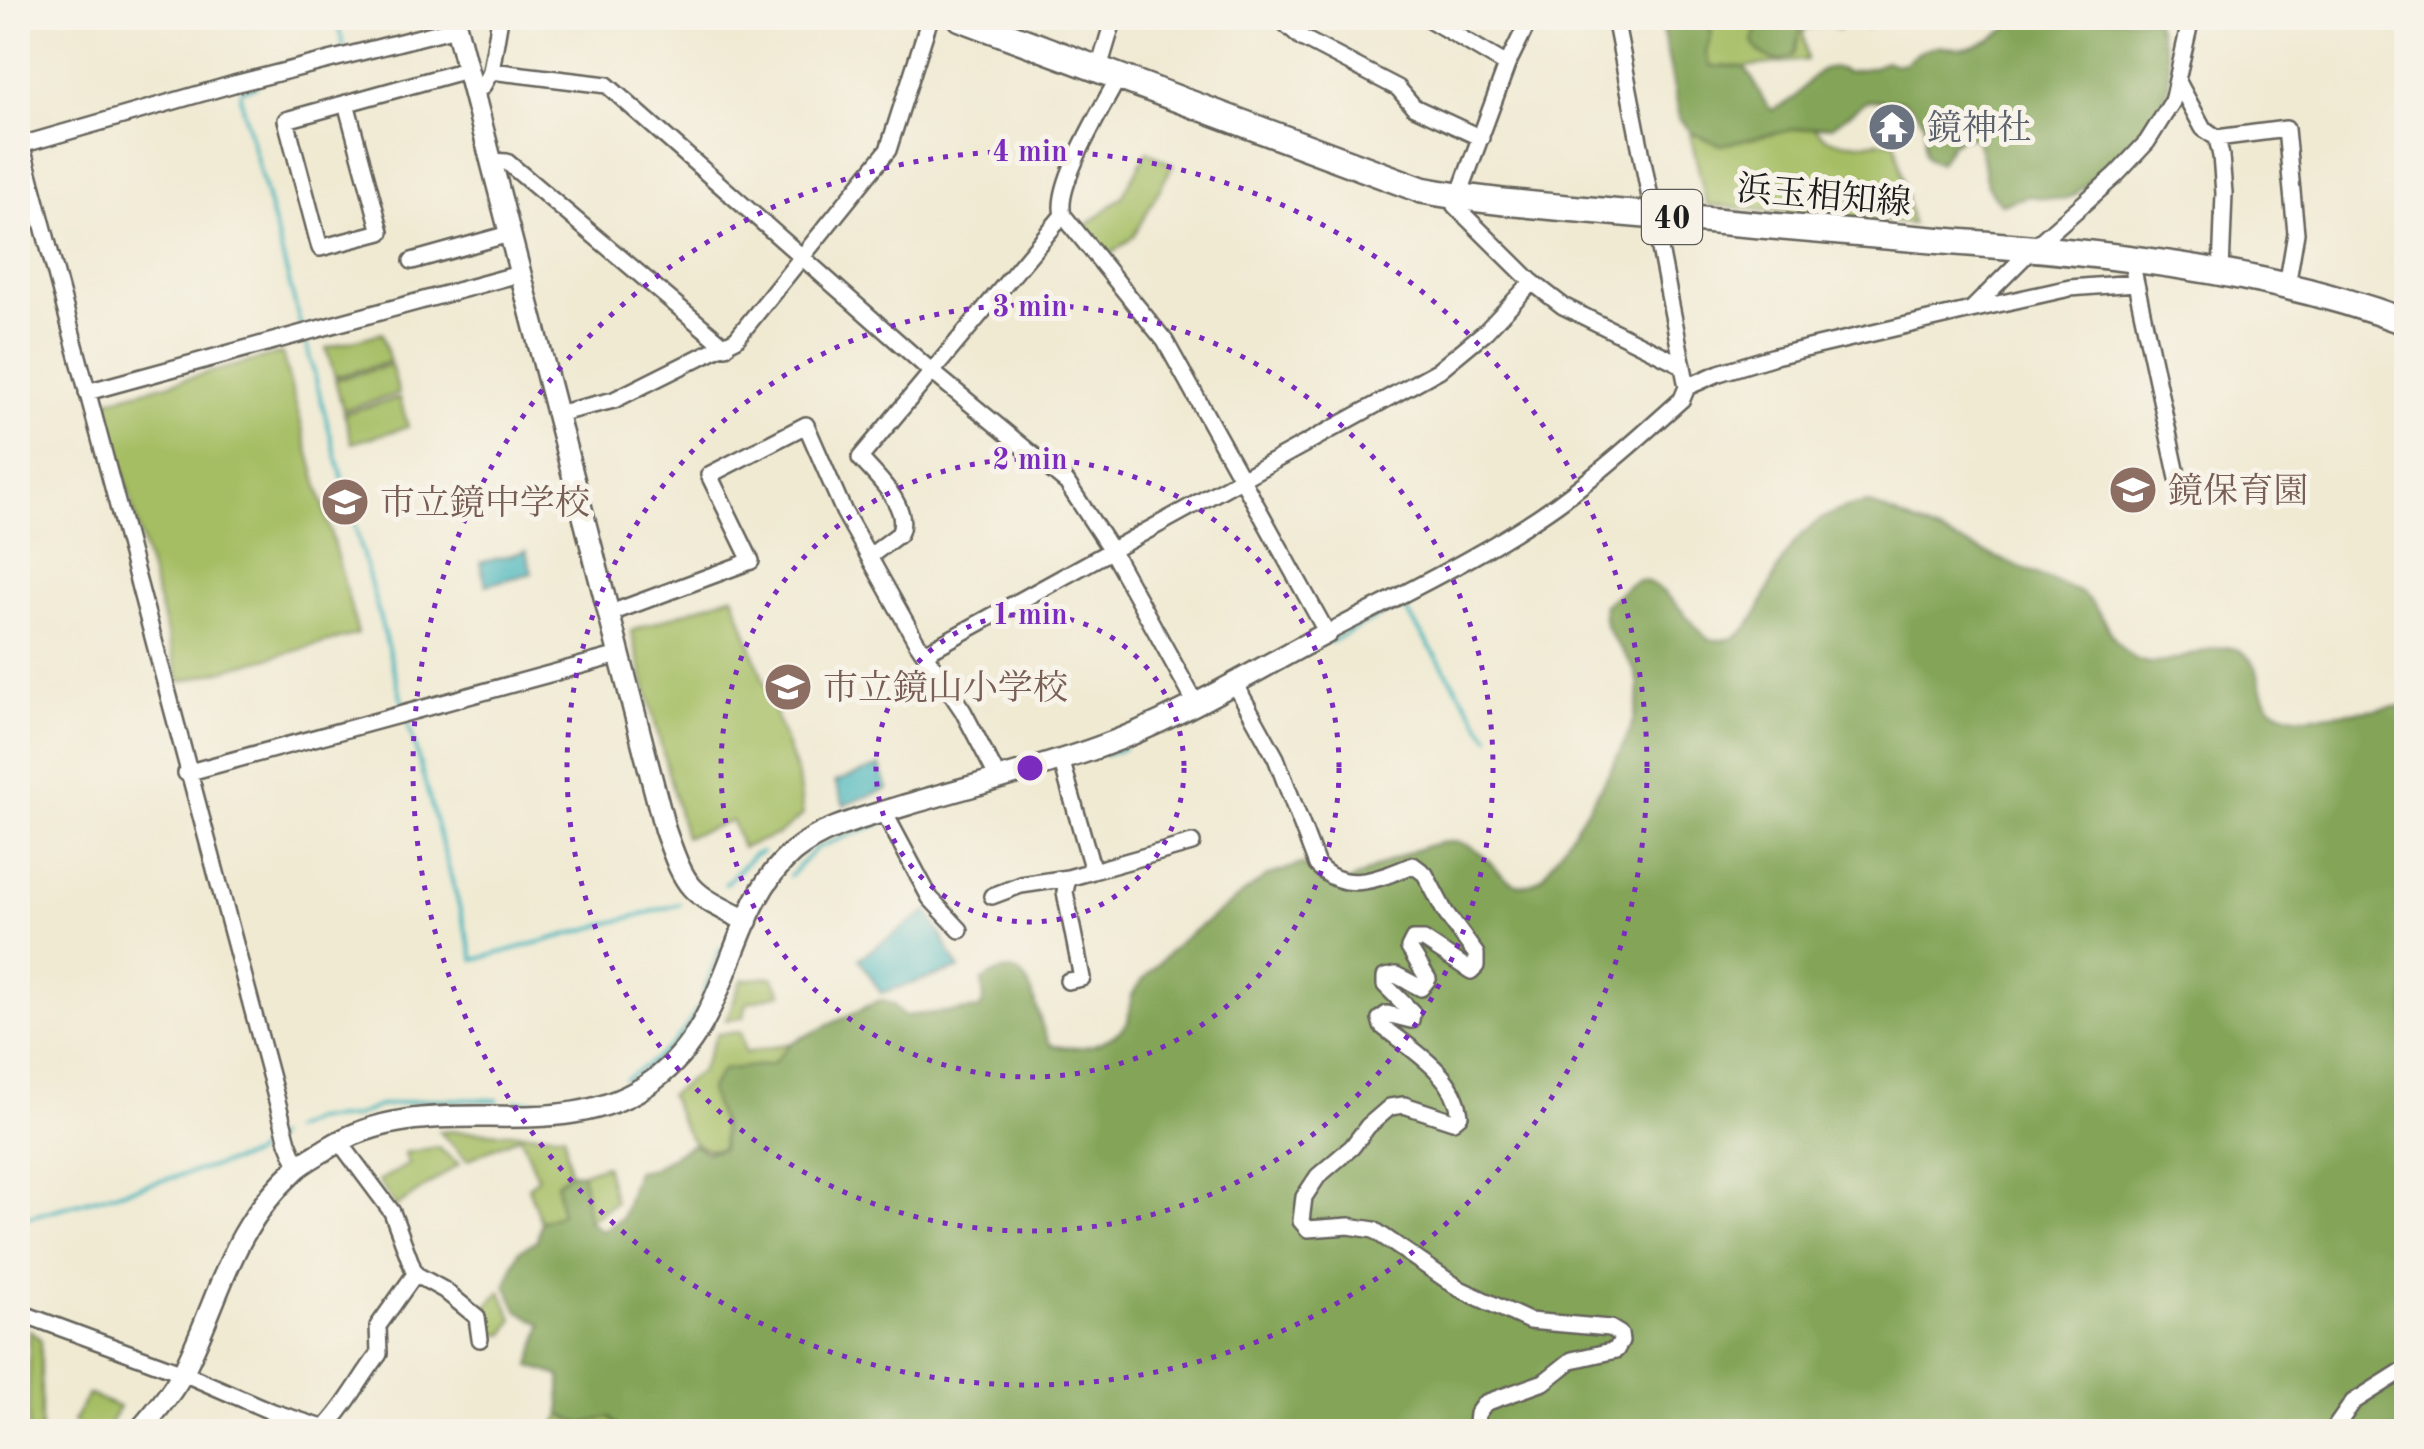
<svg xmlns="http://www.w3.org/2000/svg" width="2424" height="1449" font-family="'Old Standard TT','Noto Serif JP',serif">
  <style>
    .green { fill: #a5be63; stroke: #606d40; stroke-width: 2.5 }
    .forest { fill: #84a559; stroke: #50603a; stroke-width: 2.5 }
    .water { fill: #46b5bc; stroke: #31686c; stroke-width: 2.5 }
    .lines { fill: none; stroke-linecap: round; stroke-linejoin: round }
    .stream { stroke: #46b5bc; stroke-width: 4 }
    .minor-casing { stroke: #66645c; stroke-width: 20 }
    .tertiary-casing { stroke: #66645c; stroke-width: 25 }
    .primary-casing { stroke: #66645c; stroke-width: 30 }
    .minor { stroke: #fff; stroke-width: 15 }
    .tertiary { stroke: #fff; stroke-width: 20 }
    .primary { stroke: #fff; stroke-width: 25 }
    .ring { fill: none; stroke: #7b2cbf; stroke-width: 5; stroke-dasharray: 5 10 }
    .labels { text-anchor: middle; stroke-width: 10; stroke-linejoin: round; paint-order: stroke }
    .shield { fill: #f7f3e8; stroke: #5e5c59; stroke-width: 2.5 }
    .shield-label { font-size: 32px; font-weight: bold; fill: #1c1c1c }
    .worship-label { font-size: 35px; fill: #5b616d; stroke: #f7f3e8; text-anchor: start }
    .street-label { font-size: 35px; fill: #1c1c1c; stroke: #f7f3e8 }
    .education-label { font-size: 35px; fill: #785e54; stroke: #f7f3e8; text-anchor: start }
    .centre { fill: #7b2cbf; stroke: #f7f3e8; stroke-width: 5 }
    .ring-label { font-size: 30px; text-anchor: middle; font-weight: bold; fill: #7b2cbf; stroke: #f7f3e8; stroke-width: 10; stroke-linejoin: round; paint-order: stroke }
  </style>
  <rect width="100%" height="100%" fill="#f7f3e8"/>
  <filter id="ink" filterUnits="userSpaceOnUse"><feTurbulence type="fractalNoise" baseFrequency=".01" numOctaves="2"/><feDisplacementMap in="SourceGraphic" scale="20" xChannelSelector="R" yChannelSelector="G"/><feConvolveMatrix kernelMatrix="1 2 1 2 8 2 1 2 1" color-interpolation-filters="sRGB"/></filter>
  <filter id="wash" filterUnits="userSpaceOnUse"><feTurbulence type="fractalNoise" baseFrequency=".0048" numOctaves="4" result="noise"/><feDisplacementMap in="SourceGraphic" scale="40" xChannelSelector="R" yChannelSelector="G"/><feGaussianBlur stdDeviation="2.25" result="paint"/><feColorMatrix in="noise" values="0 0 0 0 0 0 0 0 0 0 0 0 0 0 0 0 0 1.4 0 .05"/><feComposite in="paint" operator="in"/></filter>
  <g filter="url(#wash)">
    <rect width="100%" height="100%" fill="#f0ead3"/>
    <path class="green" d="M1698 18H1829L1832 23 1803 30 1807 60 1707 71Z
      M1813 124C1827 152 1868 141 1895 141L1912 224 1707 205 1690 134Z
      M1147 151 1173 165 1133 237 1106 258 1082 229 1122 197Z
      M382 333 390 362 335 377 326 348Z
      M282 353 358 634 180 682 104 401Z
      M391 365 399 394 343 410 335 380Z
      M400 398 408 427 352 443 344 413Z
      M733 595 798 777 803 815 779 834 742 848 732 821 685 837 631 631Z
      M772 977 782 993 747 1003 744 1017 726 1020 742 980Z
      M741 1032 745 1053 791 1043 772 1064 722 1071 709 1090 723 1129 722 1149C686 1155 683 1121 669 1095L701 1071 717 1034Z
      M439 1131 564 1134 570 1172 557 1183 561 1214 541 1222 528 1187 538 1178 521 1136 467 1160Z
      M437 1147 459 1164 396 1207 378 1181 409 1164 404 1153Z
      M605 1165 615 1202 588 1221 582 1173Z
      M501 1291 513 1320 505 1334 486 1336 479 1314Z
      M30 1330 41 1340V1431H28Z
      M88 1394 119 1407 106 1431H91L73 1422Z
      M561 1415 583 1424 610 1417 621 1431 552 1432Z"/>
    <path class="forest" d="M1660 18H1704L1712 32 1706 53 1710 66 1743 67C1757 78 1758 99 1772 110 1779 107 1787 103 1794 98 1810 83 1820 57 1846 72L1874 67 1885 61C1912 70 1905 56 1928 48 1939 44 1950 49 1961 48 1978 47 1993 38 2007 29L2009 18H2154C2163 40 2172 63 2168 87 2163 119 2097 171 2075 195L2063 200 2029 196 2001 204C1976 182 1990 160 1974 138L1961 137 1950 146 1940 163C1915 159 1928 142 1924 124 1921 114 1910 105 1902 100L1867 101 1832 126 1797 129 1721 145 1692 133 1680 119Z
      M1748 18 1796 20 1800 32 1794 55C1776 65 1761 60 1753 42L1756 31Z
      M1822 18H1880L1866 28 1850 24 1837 29Z
      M1867 503 2079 592C2108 610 2109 654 2145 662 2174 669 2218 636 2242 652 2275 674 2242 711 2305 717L2406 706V1431H621L610 1417 583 1424 561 1415 560 1376 530 1366 542 1324 518 1311 506 1285 519 1251 537 1240 541 1222 561 1214 557 1183 570 1172 582 1173 588 1221 602 1231 622 1218 636 1171 653 1168 692 1144 706 1152 722 1149 723 1129 709 1090 722 1070 772 1064 791 1043 880 1000 893 1004 903 1016 980 1009 984 999 982 981C1038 943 1030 1015 1051 1045 1079 1052 1109 1046 1128 1022L1132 995 1139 984 1179 942 1267 876 1302 864 1337 888C1368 873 1428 835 1461 843 1495 851 1507 908 1544 875 1570 832 1655 722 1636 674 1627 649 1599 634 1604 605 1613 598 1626 585 1637 581 1657 574 1694 627 1709 640 1719 640 1730 641 1739 635 1753 626 1761 605 1768 590 1788 541 1814 512 1867 503Z"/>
    <path class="water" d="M526 551 532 573 486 585 480 563Z
      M880 766 888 789 844 805 835 782Z
      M928 911 959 969 881 993 859 958Z"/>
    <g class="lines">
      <path class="stream" d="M336 18 344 48
        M256 86 242 90 240 96 301 327
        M304 336 404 708
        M1330 642 1402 604 1489 737
        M407 718 474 960 680 904
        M1105 755 1124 748
        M790 876 816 848 882 823
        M725 884 753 855 762 852
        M703 995 721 948
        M625 1079C655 1061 682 1041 697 1009
        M516 1101 540 1102
        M561 1102 609 1088
        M291 1130 312 1120 353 1117 379 1106 430 1099 498 1100
        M18 1220 251 1156 276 1137"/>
    </g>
  </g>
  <g filter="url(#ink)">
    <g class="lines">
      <g class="minor-casing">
        <path id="minor" d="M1279 18 1302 38 1398 88 1414 107 1481 138
          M1427 18 1507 65
          M1530 18 1507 65 1455 206 1532 282 1563 306 1680 364
          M1099 68 1114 18
          M491 71 607 85 931 371 1067 483 1111 550 1195 702
          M1119 76C1104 106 1054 185 1063 215L1165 341 1327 633C1404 593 1485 555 1557 504 1601 472 1641 436 1682 399L1687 387 1615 18
          M2177 80 2203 128 2217 138 2221 156 2224 193 2221 272
          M471 90 482 87 491 71 500 18
          M346 103 381 232 320 248 286 120 466 70
          M18 132 288 1142 298 1166
          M2217 138 2286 129 2296 233 2287 286
          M21 145 234 84 456 28
          M490 161 507 162 726 347
          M412 261 509 234
          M2134 274 2180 488
          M1972 309 2033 248 2116 175 2147 142 2172 102 2191 18
          M1687 387 1719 373 1775 356 1971 310 2070 288 2135 283
          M87 392 519 274
          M556 414 614 400 736 339 888 150 930 18
          M870 556 899 534C912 508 876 476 860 458L1063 215
          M608 614 751 561 709 475 806 425 844 512 916 641 963 711 998 778
          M925 653 1439 370 1486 331 1532 282
          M1234 682 1276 758 1317 865C1345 895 1380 878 1413 865L1425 874 1445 912 1476 954V966L1471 971 1424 940H1413L1409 948 1428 979 1421 988 1396 975 1385 977V985L1412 1012 1411 1020 1387 1014 1380 1019 1382 1026C1412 1050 1455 1074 1460 1115L1453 1121 1404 1105 1390 1107 1368 1126 1352 1147 1318 1176 1304 1197 1301 1221 1308 1229 1349 1226 1374 1230 1460 1289 1529 1321 1610 1328 1620 1334 1621 1341 1616 1350 1572 1360 1544 1382 1485 1403 1477 1414 1476 1423 1486 1432
          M1061 759 1093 871 1068 878 1065 892 1082 978 1068 981
          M186 773 619 655
          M884 812 930 898 960 930
          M1093 871 1192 843
          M992 896 1021 885 1068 878
          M339 1141 392 1212 415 1274 444 1290 477 1317 480 1339
          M18 1312 183 1373 270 1411 335 1432
          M325 1428C347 1406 360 1378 379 1354L378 1326 415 1274
          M2332 1432 2353 1402 2399 1373 2406 1372"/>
      </g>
      <g class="tertiary-casing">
        <path id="tertiary" d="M454 18 665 830C687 892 689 892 747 921
          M138 1432C155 1413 173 1392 184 1370 222 1293 229 1231 296 1169 305 1161 317 1155 328 1148 433 1082 556 1153 654 1080 734 1021 726 909 793 852 824 826 868 817 906 805 970 786 1036 770 1099 747 1178 719 1252 672 1327 633"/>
      </g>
      <g class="primary-casing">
        <path id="primary" d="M961 18 1422 190C1484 202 1548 206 1611 212 1722 222 1833 232 1944 241 2099 253 2259 267 2406 322"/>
      </g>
      <use href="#minor" class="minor"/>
      <use href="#tertiary" class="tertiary"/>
      <use href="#primary" class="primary"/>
    </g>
  </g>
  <g class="ring">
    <circle cx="1030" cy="768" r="154"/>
    <circle cx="1030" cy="768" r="309"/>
    <circle cx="1030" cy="768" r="463"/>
    <circle cx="1030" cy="768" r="617"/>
  </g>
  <defs>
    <g id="temple-disc" transform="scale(2.5)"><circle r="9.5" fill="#6b7280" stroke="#f7f3e8"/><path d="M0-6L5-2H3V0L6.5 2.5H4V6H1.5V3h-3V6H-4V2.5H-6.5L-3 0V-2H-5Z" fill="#fff"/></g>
    <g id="school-disc" transform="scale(2.5)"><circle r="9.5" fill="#8d6e63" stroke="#f7f3e8"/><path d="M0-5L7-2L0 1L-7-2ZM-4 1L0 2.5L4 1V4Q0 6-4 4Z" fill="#fff"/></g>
  </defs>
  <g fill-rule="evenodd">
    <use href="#temple-disc" x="1892" y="127"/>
    <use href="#school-disc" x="2133" y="490"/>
    <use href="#school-disc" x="345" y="502"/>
    <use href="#school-disc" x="788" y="687"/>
  </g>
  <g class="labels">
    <rect class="shield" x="1642" y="190" width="60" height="54" rx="8"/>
    <g class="shield-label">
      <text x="1672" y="228">40</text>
    </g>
    <g class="worship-label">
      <text x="1927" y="139">鏡神社</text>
    </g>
    <g class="street-label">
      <text transform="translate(1824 195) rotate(5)" y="12">浜玉相知線</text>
    </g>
    <g class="education-label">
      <text x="2168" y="502">鏡保育園</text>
      <text x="380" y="514">市立鏡中学校</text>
      <text x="823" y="699">市立鏡山小学校</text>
    </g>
  </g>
  <circle cx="1030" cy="768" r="15" class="centre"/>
  <g class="ring-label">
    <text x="1030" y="161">4 min</text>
    <text x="1030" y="316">3 min</text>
    <text x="1030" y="469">2 min</text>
    <text x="1030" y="624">1 min</text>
  </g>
  <rect width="2424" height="1449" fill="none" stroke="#f7f3e8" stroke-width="60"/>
</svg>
